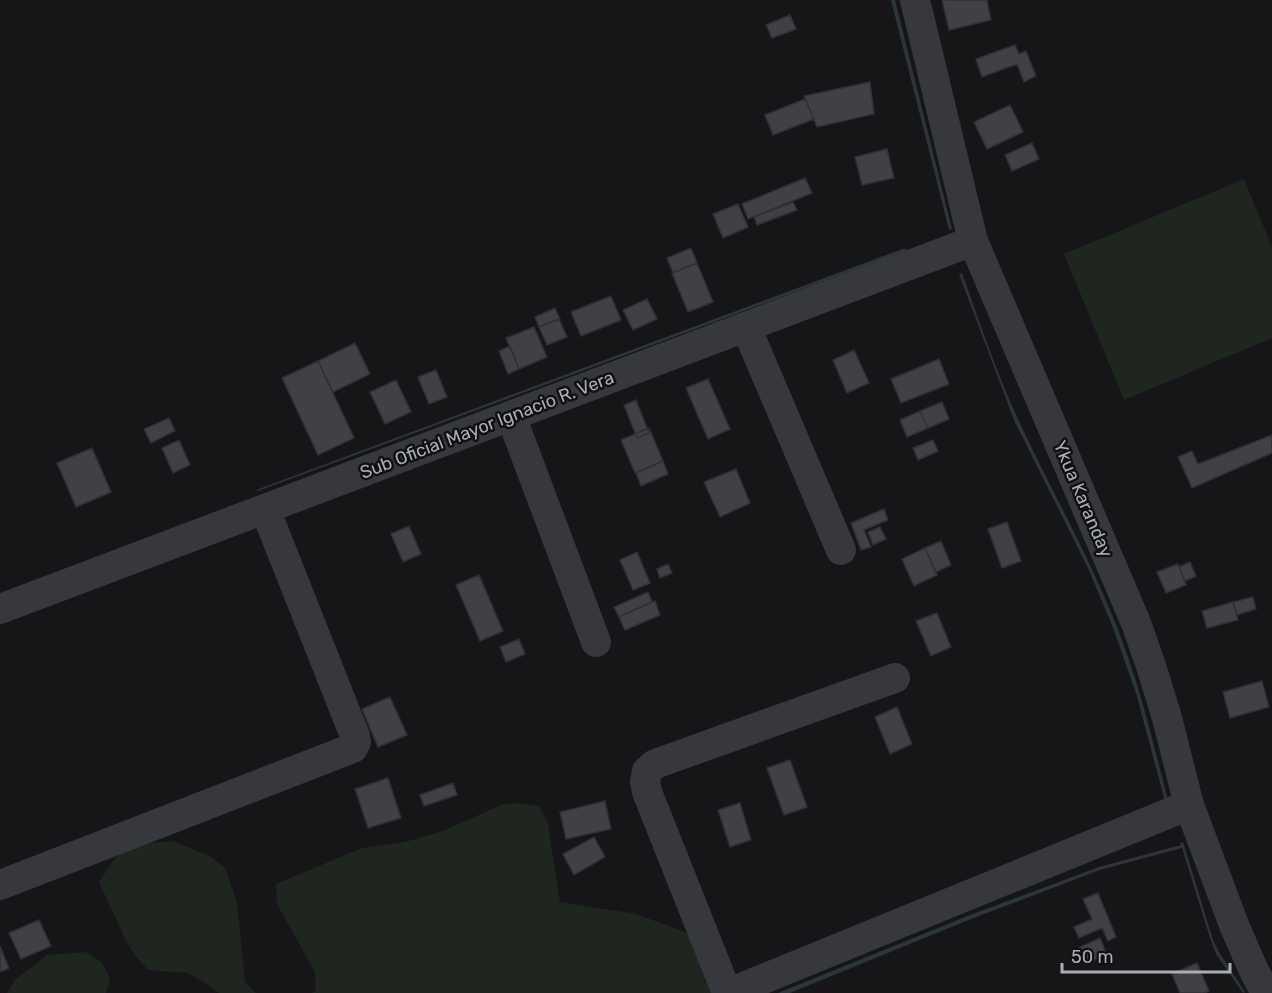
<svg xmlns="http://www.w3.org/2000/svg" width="1272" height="993" font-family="Rubik,sans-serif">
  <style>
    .green { fill: #1e261f }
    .water { fill: #2c353c }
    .building { fill: #404145; stroke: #303034; stroke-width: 1.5 }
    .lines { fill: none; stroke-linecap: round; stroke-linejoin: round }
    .minor { stroke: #37383d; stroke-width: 30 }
    .labels { text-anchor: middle; stroke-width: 5; stroke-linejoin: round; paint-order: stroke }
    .street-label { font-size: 18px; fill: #a8adb8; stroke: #111113 }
  </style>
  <rect width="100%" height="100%" fill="#161618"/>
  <path class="green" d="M1244 179 1272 247V338L1124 400 1064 254Z
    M520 803 539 806 548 824 560 902 636 914 694 935 713 963 704 982 717 980 716 993H312L316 990 315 972 277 904 276 884 362 848 405 842 443 831 501 805Z
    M173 841 209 856 225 868 237 902 245 982 256 993H219L205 983 188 973 148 970 134 954 125 939 99 882 119 852 137 844Z
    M85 952 102 962 110 978 106 993H7L15 980 47 955Z"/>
  <path class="water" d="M891 0H895L952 229 949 230Z
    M905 248 906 251 258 491 256 490Z
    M962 273C979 321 996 371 1017 417 1049 486 1087 552 1115 622 1139 681 1153 743 1169 804L1166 805 1136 693 1112 625 1088 568 1014 420 959 274Z
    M1183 842 1213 940 1219 952 1245 992 1243 993 1216 954 1211 941 1182 848 1100 870 971 919 790 993H778L970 915 1099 867 1181 845 1180 843Z"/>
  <path class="building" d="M942 0H987L991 20 949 30Z
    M790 15 796 29 772 38 766 25Z
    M1015 45 1019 54 1026 51 1036 76 1024 82 1017 64 982 77 976 59Z
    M870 82 874 114 817 127 804 96Z
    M805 99 814 119 773 135 765 115Z
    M1010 105 1023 132 987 149 974 122Z
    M1032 143 1039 159 1012 171 1005 155Z
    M887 149 894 178 862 185 855 157Z
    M805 178 812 193 748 219 742 204Z
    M793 202 797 210 757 225 754 217Z
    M738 204 748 227 723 238 713 214Z
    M691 248 697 263 673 273 667 258Z
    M697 263 713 302 688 312 672 273Z
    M611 296 621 320 581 336 571 312Z
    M647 299 657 319 633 330 623 310Z
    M555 308 560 319 539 327 535 317Z
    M559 319 567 337 547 345 539 327Z
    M534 327 547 357 519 369 506 338Z
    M355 343 370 374 333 392 318 361Z
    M510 346 519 369 508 374 499 351Z
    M854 350 869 383 847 393 833 360Z
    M939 359 949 384 901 403 891 379Z
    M318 361 354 438 318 455 282 378Z
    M436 370 447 397 429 404 418 377Z
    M708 379 730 429 708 439 686 388Z
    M396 380 411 412 385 424 370 392Z
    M636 400 649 433 637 438 624 405Z
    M942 402 949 419 928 428 920 411Z
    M920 411 928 428 907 437 900 420Z
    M169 418 175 431 151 443 144 429Z
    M649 428 663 461 635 473 621 440Z
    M1272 435V453L1192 488 1178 457 1192 451 1198 464Z
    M179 440 190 465 173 473 162 448Z
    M933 440 938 451 918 460 913 448Z
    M92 448 111 492 76 507 57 463Z
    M663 461 668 474 641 486 636 473Z
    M736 469 750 503 720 517 704 482Z
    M884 509 888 520 864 530 871 547 861 550 851 523Z
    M1007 522 1021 561 1002 568 988 529Z
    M409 526 421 554 403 562 391 534Z
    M880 527 886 539 873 545 868 532Z
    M941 541 951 565 936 572 925 548Z
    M925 548 937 575 914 586 902 559Z
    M637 552 650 583 633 590 620 560Z
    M1190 562 1196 576 1185 581 1179 567Z
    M668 564 672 573 660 578 657 569Z
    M1178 564 1186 585 1166 593 1157 572Z
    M479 575 503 631 480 641 456 585Z
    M648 592 652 602 619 617 614 607Z
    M1253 597 1256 609 1237 615 1233 602Z
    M655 601 660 615 625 630 619 617Z
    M1233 602 1238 620 1207 628 1202 611Z
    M937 613 951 647 931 656 916 621Z
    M519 639 525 654 506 662 500 647Z
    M1262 681 1269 707 1230 718 1223 692Z
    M390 697 407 735 378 747 362 709Z
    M897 707 912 744 890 754 875 717Z
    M790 760 807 807 784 815 767 768Z
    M388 778 401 818 368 828 355 789Z
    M453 783 457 795 424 806 420 795Z
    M605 801 611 829 566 839 560 812Z
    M740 803 751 840 730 847 718 810Z
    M594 837 605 857 574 875 563 854Z
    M1098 893 1116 937 1108 941 1102 928 1079 938 1074 927 1092 919 1083 899Z
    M39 920 51 946 21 959 9 933Z
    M1100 938 1107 955 1084 964 1078 948Z
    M0 946 9 968 0 972Z
    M1197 963 1209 991 1204 993H1180L1172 974Z"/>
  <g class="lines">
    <path class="minor" d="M915 0 973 241 1136 623 1151 666 1167 718 1189 805 1234 925 1254 971 1266 993
      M746 327 841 550
      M511 416 596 642
      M0 609 973 241
      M0 885 353 748 356 742 355 736 265 509
      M727 993 647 792 645 782 647 771 655 764 895 678
      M729 993 1189 805"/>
  </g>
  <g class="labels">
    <g class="street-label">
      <text transform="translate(487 425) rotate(-21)" y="6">Sub Oficial Mayor Ignacio R. Vera</text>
      <text transform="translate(1083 499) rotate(67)" y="6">Ykua Karanday</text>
    </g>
  </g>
  <path d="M1062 963v9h168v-9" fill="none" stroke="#a8adb8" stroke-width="3"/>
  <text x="1071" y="963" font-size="18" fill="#a8adb8" stroke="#111113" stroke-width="4.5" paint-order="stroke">50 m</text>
</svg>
